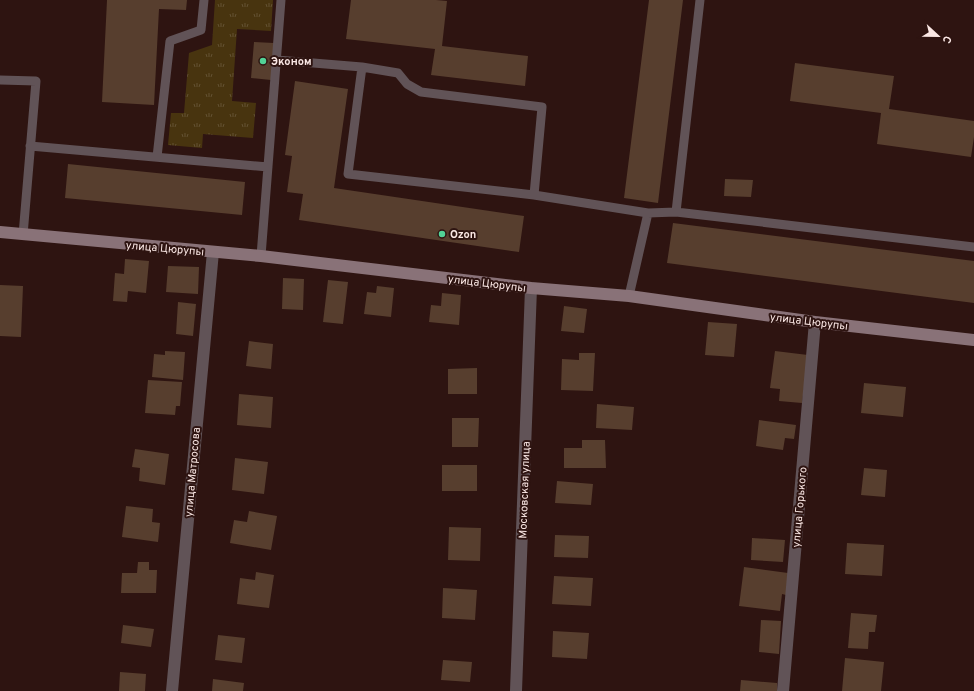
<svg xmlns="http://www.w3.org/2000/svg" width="974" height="691" font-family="Overpass,sans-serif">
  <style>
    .grass { fill: url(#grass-tufts) }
    .building { fill: #573e2e }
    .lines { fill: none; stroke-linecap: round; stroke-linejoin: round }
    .lane { stroke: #615357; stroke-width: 9 }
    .street { stroke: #615357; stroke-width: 12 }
    .secondary { stroke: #897278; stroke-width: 12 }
    .poi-dot { fill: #52d397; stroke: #2e1411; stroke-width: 1.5 }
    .labels { text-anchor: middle; stroke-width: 4; stroke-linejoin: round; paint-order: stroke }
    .poi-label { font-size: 11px; font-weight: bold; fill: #fae7e4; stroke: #2e1411; text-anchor: start }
    .street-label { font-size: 11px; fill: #fae7e4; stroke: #2e1411 }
  </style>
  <defs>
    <pattern id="grass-tufts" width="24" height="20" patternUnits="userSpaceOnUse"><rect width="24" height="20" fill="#48340f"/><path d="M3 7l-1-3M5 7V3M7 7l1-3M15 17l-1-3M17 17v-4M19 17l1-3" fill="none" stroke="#635132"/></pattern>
  </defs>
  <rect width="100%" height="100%" fill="#2e1411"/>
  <path class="grass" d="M215 0H273L271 31 237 29 232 101 256 103 253 138 203 134 202 148 168 145 171 113H184L189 53 212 45Z"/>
  <path class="building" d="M107 0H187L186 10 159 9 154 105 102 102Z
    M351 0H436L447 1 442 46 528 56 525 86 431 75 435 49 346 39Z
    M649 0H683L658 203 624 198Z
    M254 42 274 43 271 80 251 78Z
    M795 63 894 76 889 109 974 121V137L971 157 877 144 881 113 790 101Z
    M295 81 348 89 334 188 524 216 519 252 299 220 303 194 287 192 292 156 285 155Z
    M68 164 245 182 242 215 65 198Z
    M725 179 753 180 751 197 724 196Z
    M673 223 974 261V303L667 263Z
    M125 259 149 261 146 293 128 291 127 302 113 301 115 273 124 274Z
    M168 266 199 267 198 294 166 292Z
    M283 278 304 279 303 310 282 309Z
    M328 280 348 282 343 324 323 322Z
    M0 285 23 286 21 337 0 336Z
    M377 286 394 288 391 317 364 314 367 292 376 293Z
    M442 293 461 295 459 325 429 322 431 305 441 306Z
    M178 302 196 304 193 336 176 334Z
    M564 306 587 309 584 333 561 331Z
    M708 322 737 324 734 357 705 355Z
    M249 341 273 344 271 369 246 366Z
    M165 351 185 352 183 380 152 377 154 354 165 355Z
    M775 351 808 355 802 403 779 401 780 389 770 388Z
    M579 353H595L593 391 561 390 562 359 579 360Z
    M477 368V394H448V369Z
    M148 380 182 382 180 406H176L175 415 145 413Z
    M864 383 906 387 903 417 861 413Z
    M239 394 273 397 271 428 237 425Z
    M597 404 634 407 632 430 596 428Z
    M452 418H479L478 447H452Z
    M759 420 796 425 794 439 785 438 783 450 756 446Z
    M582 440H605L606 468H564V448H582Z
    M135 449 169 454 165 485 139 481 140 468 132 467Z
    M235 458 268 462 264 494 232 490Z
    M442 465H477V491H442Z
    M864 468 887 470 885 497 861 495Z
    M557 481 593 484 591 505 555 503Z
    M126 506 153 509 152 522 160 523 158 542 122 537Z
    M249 511 277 516 271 550 230 543 234 520 247 522Z
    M449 527 481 528 480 561 448 560Z
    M555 535 589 536 588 558 554 557Z
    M752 538 785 540 783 562 751 560Z
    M847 543 884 545 882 576 845 574Z
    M138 562H149V570H157L156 593H121L122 573H137Z
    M744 567 788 573 786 595 782 594 780 611 739 606Z
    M256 572 274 575 269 608 237 604 240 578 255 580Z
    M554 576 593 578 591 606 552 604Z
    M443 588 477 590 475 620 442 618Z
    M851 613 877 615 875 632H869L868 649 848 648Z
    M761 620 781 621 779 654 759 652Z
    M123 625 154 629 151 647 121 643Z
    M553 631 589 633 587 659 552 657Z
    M218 635 245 638 242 663 215 660Z
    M845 658 884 662 881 691H842Z
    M443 660 472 662 470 682 441 680Z
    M120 672 146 674 145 691H119Z
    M213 679 244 683 243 691H212Z
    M741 680 777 683V691H740Z"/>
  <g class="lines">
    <path class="lane" d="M277 60 362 67 398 73 407 84 421 92 542 107 534 195
      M362 67 348 174 534 195 648 213
      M0 80 36 81 23 235
      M30 146 268 167
      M157 157 170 41 201 30 204 0
      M676 212 700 0
      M261 256 281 0
      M629 296 648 213 676 212 974 247"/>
    <path class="street" d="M172 691 213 252
      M516 691 531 288
      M783 691 815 322"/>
    <path class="secondary" d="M0 232 261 256 531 288 629 296 815 322 974 340"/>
  </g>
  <g class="poi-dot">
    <circle cx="263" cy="61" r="4"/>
    <circle cx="442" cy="234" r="4"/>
  </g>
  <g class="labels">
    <g class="poi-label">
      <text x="271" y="65">Эконом</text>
      <text x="450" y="238">Ozon</text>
    </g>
    <g class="street-label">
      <text transform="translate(165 248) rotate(5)" y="4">улица Цюрупы</text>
      <text transform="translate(487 283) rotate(7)" y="4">улица Цюрупы</text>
      <text transform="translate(809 321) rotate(7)" y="4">улица Цюрупы</text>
      <text transform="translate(192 472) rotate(-85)" y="4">улица Матросова</text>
      <text transform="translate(524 490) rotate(-88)" y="4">Московская улица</text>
      <text transform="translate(799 507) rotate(-85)" y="4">улица Горького</text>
    </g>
  </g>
  <g transform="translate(938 36) rotate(112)" stroke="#2e1411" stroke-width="3" paint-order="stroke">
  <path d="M0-3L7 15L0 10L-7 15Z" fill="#fae7e4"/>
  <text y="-6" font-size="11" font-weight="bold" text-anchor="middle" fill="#fae7e4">С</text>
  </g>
</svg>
